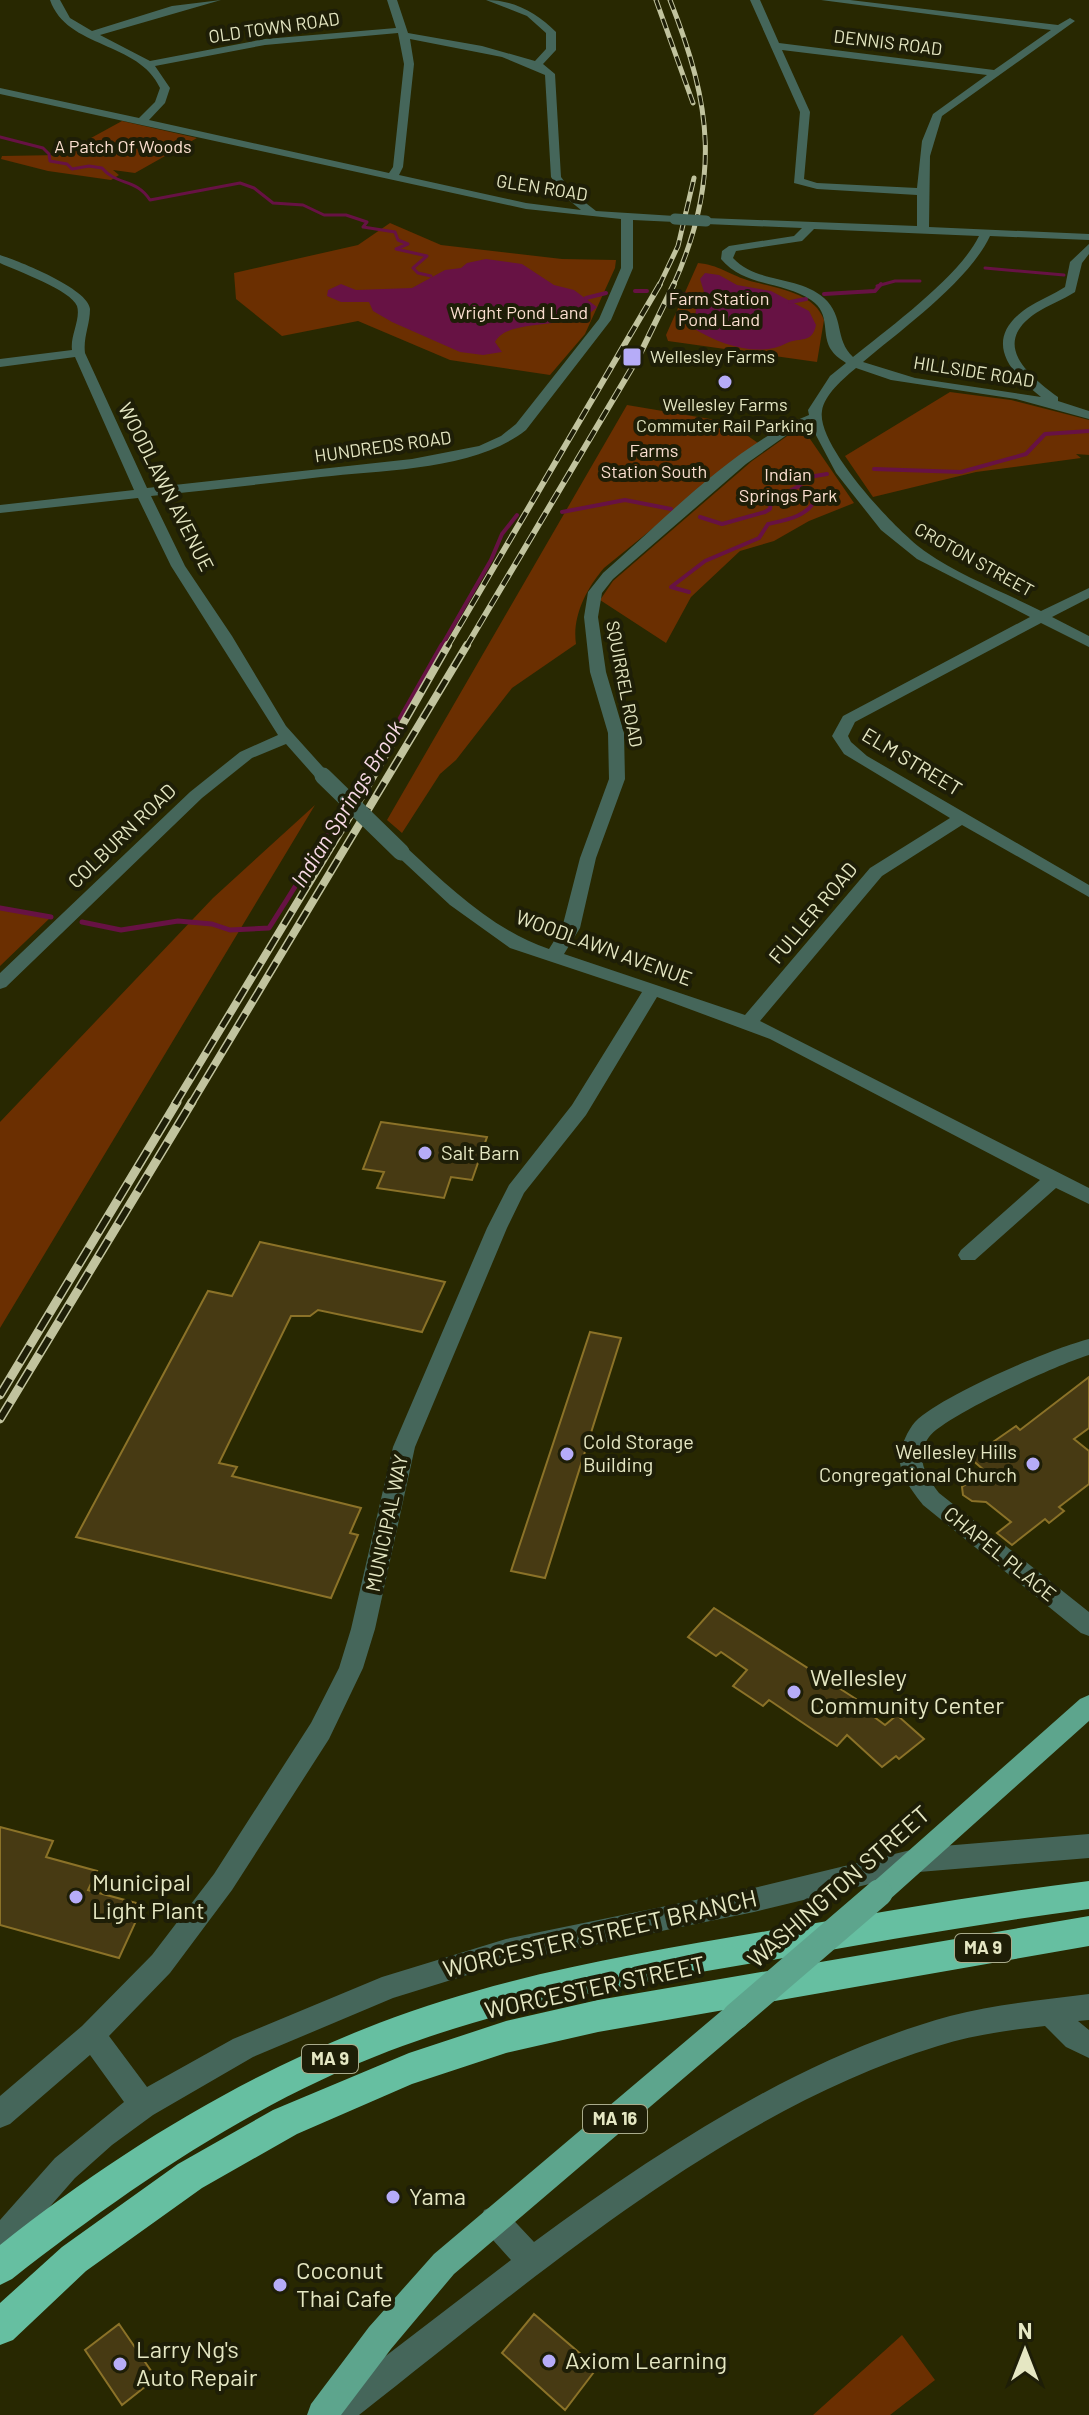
<svg xmlns="http://www.w3.org/2000/svg" width="1089" height="2415" font-family="Barlow,sans-serif">
  <style>
    .green { fill: #6b2f01 }
    .water { fill: #671244 }
    .lines { fill: none; stroke-linecap: round; stroke-linejoin: round }
    .stream-far2 { stroke: #671244; stroke-width: 3 }
    .stream-far1 { stroke: #671244; stroke-width: 4 }
    .stream { stroke: #671244; stroke-width: 5 }
    .building { fill: #473a13; stroke: #8b7228; stroke-width: 2 }
    .minor { fill: #45665a; fill-rule: evenodd }
    .major { fill: #5da58d; fill-rule: evenodd }
    .highway { fill: #66bfa1; fill-rule: evenodd }
    .rail-far3-casing { stroke: #c1c39e; stroke-width: 5 }
    .rail-far2-casing { stroke: #c1c39e; stroke-width: 6 }
    .rail-far1-casing { stroke: #c1c39e; stroke-width: 8 }
    .rail-casing { stroke: #c1c39e; stroke-width: 9 }
    .rail-far3 { stroke: #1e1e07; stroke-width: 3; stroke-dasharray: 10; stroke-linecap: butt }
    .rail-far2 { stroke: #1e1e07; stroke-width: 4; stroke-dasharray: 12; stroke-linecap: butt }
    .rail-far1 { stroke: #1e1e07; stroke-width: 5; stroke-dasharray: 15; stroke-linecap: butt }
    .rail { stroke: #1e1e07; stroke-width: 6; stroke-dasharray: 19; stroke-linecap: butt }
    .minor-bridge-far1 { stroke: #45665a; stroke-width: 11 }
    .minor-bridge { stroke: #45665a; stroke-width: 17 }
    .major-bridge { stroke: #5da58d; stroke-width: 27 }
    .poi-dot { fill: #b6acf8; stroke: #1e1e07; stroke-width: 3 }
    .labels { text-anchor: middle; stroke-width: 8; stroke-linejoin: round; paint-order: stroke }
    .far-street-label { font-size: 18px; fill: #e5e7c3; stroke: #1e1e07 }
    .far-park-label { font-size: 18px; fill: #fadecf; stroke: #1e1e07 }
    .far-poi-label { font-size: 18px; fill: #e5e7c3; stroke: #1e1e07; text-anchor: start }
    .shield { fill: #1e1e07; stroke: #a9ab8b; stroke-width: 2 }
    .shield-label { font-size: 18px; font-weight: bold; fill: #e5e7c3 }
    .street-label { font-size: 20px; fill: #e5e7c3; stroke: #1e1e07 }
    .poi-label { font-size: 20px; fill: #e5e7c3; stroke: #1e1e07; text-anchor: start }
    .water-label { font-size: 22px; font-style: italic; fill: #f9dae7; stroke: #1e1e07 }
    .near-poi-label { font-size: 24px; fill: #e5e7c3; stroke: #1e1e07; text-anchor: start }
    .near-street-label { font-size: 24px; fill: #e5e7c3; stroke: #1e1e07 }
  </style>
  <rect width="100%" height="100%" fill="#282801"/>
  <path class="green" d="M122 121 197 138 135 173 113 170 119 175 111 180 48 171 1 159 2 156 60 155Z
    M390 223 441 245 562 259 616 260 615 268 585 334 550 375 450 360 358 321 282 336 236 299 234 273 358 245Z
    M698 263C719 265 728 274 747 280 773 288 814 291 824 320L817 362 668 341 666 335Z
    M950 392 1011 400 1089 420V455L1076 454 1081 458 976 472 873 497 845 456Z
    M627 405 728 422 758 443 604 568C586 589 572 617 576 644L512 688 456 760 440 774 402 833 387 820Z
    M790 434 808 436 854 503 809 521 774 541 740 551 691 597 666 643 600 600 613 581 752 461Z
    M315 805 0 1328V1122L213 898Z
    M0 908 51 917 0 966Z
    M902 2335 935 2380 890 2415H813Z"/>
  <path class="water" d="M486 259 522 264 554 285 574 290 597 307C574 332 509 316 495 342L502 352 483 355 460 352 392 322 373 311 369 302H341L327 296 328 290 341 284 356 290 412 288 445 270 461 268 467 263Z
    M705 273 719 275 737 285 771 291 809 311 816 325C812 344 800 337 787 343 759 358 720 345 693 328L690 320 696 312 695 304 705 295 700 279Z"/>
  <g class="lines">
    <path class="stream-far2" d="M0 137 43 148 49 154 50 161 67 164 72 169 89 166 102 168C117 186 136 178 150 200L240 183 254 188 273 203 303 205 324 215H346L367 222 363 227 395 232 398 240 408 244 396 249 427 256 413 268 418 273 431 276
      M985 268 1064 275
      M877 286 895 281H920"/>
    <path class="stream-far1" d="M635 291H647
      M683 294 703 299
      M824 294 875 291 881 284
      M586 298 606 293
      M790 302 806 299
      M874 469 961 472 1026 454 1045 434 1089 431
      M562 512 625 500 671 509
      M700 517 722 524 765 512 770 509 771 501 799 486 797 479 827 474
      M689 592 671 587 705 561 759 538 768 524C787 520 809 516 817 497L799 486
      M441 647 491 560 502 534 517 515"/>
    <path class="stream" d="M0 908 51 917
      M82 922 121 930 178 921 212 924 230 930 269 928 392 733 442 645"/>
  </g>
  <path class="building" d="M381 1122 487 1137 472 1180 451 1177 444 1198 377 1188 384 1172 363 1169Z
    M260 1242 445 1282 422 1332 318 1310 310 1316H291L219 1463 237 1467 232 1476 361 1508 350 1533 358 1535 331 1598 76 1537 208 1291 232 1296Z
    M590 1332 621 1338 545 1578 511 1571Z
    M1089 1377V1428L1074 1439 1089 1451V1484L1059 1507 1064 1511 1049 1523 1045 1519 1012 1545 997 1533 1011 1522 986 1502 972 1501 963 1495 962 1487 985 1471 970 1458 1016 1426 1020 1430Z
    M714 1608 856 1699 854 1702 885 1725 897 1715 924 1739 899 1759 896 1756 882 1767 847 1735 837 1746 769 1700 763 1706 733 1686 747 1670 721 1652 716 1656 688 1637Z
    M0 1827 53 1841 46 1857 97 1871 88 1890 136 1903 129 1919 136 1921 119 1958 0 1925Z
    M534 2314 597 2368 565 2410 502 2353Z
    M119 2324 156 2378 122 2405 85 2350Z"/>
  <g class="lines">
    <path class="minor" d="M50 0H60L70 18 92 31 172 6 221 0 100 35 150 61 265 39 396 28 387 0H397L408 33 482 46 535 61 546 49V33L527 16 486 0C514 0 537 13 556 32V50L543 64 555 74 561 177 573 193 596 211 675 216 681 219 675 222 633 220V268L611 320 526 430C476 470 383 470 321 477 264 484 208 490 151 496L185 566 232 636 286 726 331 776 329 779H317L286 744 252 758 202 798 6 987 0 989V973L190 792 240 752 278 735 171 566 138 498 0 513V505L134 490 75 357 0 367V359L72 350C70 336 81 319 77 306 71 290 17 271 0 263V255C19 261 89 289 90 309 90 325 83 337 85 353L147 488 412 459 479 446 501 436 516 424 599 319 621 268V219L526 209 0 94V88L139 118 155 102 160 88C139 41 67 49 50 0ZM398 33 404 64 393 167 389 173 149 120 165 103 170 88 155 66 265 45ZM410 39 502 57 545 75 551 177 565 197 581 210 526 203 399 175 403 167 414 64Z
      M750 0H760L779 43 994 70 1051 30 821 0H850L1058 25 1070 18 1075 21 942 116 930 156 929 227 1089 234V240L990 236C969 281 901 330 863 362L915 378 1041 397C1008 371 982 339 1027 308 1039 300 1053 295 1065 287L1070 262 1089 244V254L1082 263 1075 292C1063 300 1048 305 1036 313 990 344 1028 375 1058 397V401L1089 411V419L1016 399 891 380 856 368C844 378 824 395 822 411 816 446 898 533 926 552 960 576 1004 592 1041 611L1089 588V598L1052 617 1089 636V647L1041 623 855 722 848 736 851 742 867 756 1089 885V897L962 825 882 876 760 1021 1089 1188V1204L1056 1188 975 1260H961L958 1255 961 1250 1040 1180 770 1039 657 997 586 1115 524 1193 507 1228 415 1447 375 1629 363 1668 329 1739 232 1890 170 1973 109 2036 147 2087 233 2039 382 1977 506 1939 754 1888 919 1848 1089 1834V1858L919 1872 754 1912 506 1963 393 1998 253 2057 153 2115 112 2145 75 2178 10 2252 0 2257V2220L55 2158 124 2102 90 2055 10 2124 0 2128V2096L82 2026 152 1955 214 1874 311 1723 339 1668 351 1629 393 1447 487 1228 509 1185 572 1105 642 992 510 948 450 905 393 852 401 847 407 848C450 888 493 930 549 949L562 928 580 858 609 779 608 733 590 672 584 617 588 592 603 573C663 521 735 444 809 415L808 410 830 376 846 363C842 360 835 356 832 351 820 335 832 314 811 300 783 281 744 287 721 259L722 251 729 246 794 236 802 228 706 224 700 221 706 218 917 226V195L817 189 794 183 800 112ZM782 50 987 75 933 114 922 141 917 188 817 183 804 179 810 112ZM814 229 979 236C960 276 889 328 853 357 834 339 845 317 824 298 798 275 757 284 733 258L736 251 802 241ZM810 424 836 473 881 530 917 559 1030 617 843 716 832 736 844 754 950 818 870 868 745 1015 564 954 580 928 596 858 625 779 624 733 606 672 598 617 602 593 613 579 746 464 791 432Z
      M1089 1339V1355C1061 1363 944 1416 929 1437 914 1457 926 1476 939 1493L1089 1612V1636L1081 1633 923 1505C913 1492 898 1474 900 1456 901 1445 908 1430 915 1422 942 1395 1050 1349 1089 1339Z
      M1089 1994V2020L1078 2021 1089 2030V2058L1066 2047 1045 2026C1009 2030 973 2035 938 2046 725 2111 532 2280 359 2415H319L323 2404 511 2260 484 2230 480 2220 484 2210 494 2206 504 2210 534 2242C660 2150 798 2058 950 2016 996 2004 1043 2000 1089 1994Z"/>
    <path class="major" d="M1089 1695V1721L888 1901 879 1905 870 1901 866 1893 870 1885 1080 1699Z
      M736 2003 746 2007 750 2016 746 2025 454 2274 391 2349 341 2415H307L311 2404 369 2327 434 2254 726 2007Z"/>
    <path class="highway" d="M1089 1881V1909C983 1923 877 1942 772 1960 642 1982 513 2004 389 2051 251 2104 128 2188 12 2279L0 2285V2245C116 2153 241 2076 379 2023 506 1974 639 1953 773 1930 878 1913 983 1894 1089 1881Z
      M1089 1916V1946L598 2032 506 2053 412 2084 297 2134 202 2188 86 2271 13 2340 0 2345V2303L62 2247 178 2164 273 2110 409 2053 506 2021 598 2000Z"/>
    <g class="rail-far3-casing">
      <path id="rail-far3" d="M656 0 693 103
        M670 0C712 106 721 179 673 286
        M659 286 678 246 694 178"/>
    </g>
    <g class="rail-far2-casing">
      <path id="rail-far2" d="M447 647 660 284
        M466 647 639 356 674 284"/>
    </g>
    <g class="rail-far1-casing">
      <path id="rail-far1" d="M175 1104 360 799 448 645
        M191 1104 467 645"/>
    </g>
    <g class="rail-casing">
      <path id="rail" d="M0 1395 177 1102
        M0 1419 192 1102"/>
    </g>
    <use href="#rail-far3" class="rail-far3"/>
    <use href="#rail-far2" class="rail-far2"/>
    <use href="#rail-far1" class="rail-far1"/>
    <use href="#rail" class="rail"/>
    <path class="minor-bridge-far1" d="M675 219 706 221"/>
    <path class="minor-bridge" d="M323 776 401 852"/>
    <path class="major-bridge" d="M736 2016 879 1893"/>
  </g>
  <g class="poi-dot">
    <rect x="622" y="347" width="20" height="20" rx="4"/>
    <circle cx="725" cy="382" r="8"/>
    <circle cx="425" cy="1153" r="8"/>
    <circle cx="567" cy="1454" r="8"/>
    <circle cx="1033" cy="1464" r="8"/>
    <circle cx="794" cy="1692" r="8"/>
    <circle cx="76" cy="1897" r="8"/>
    <circle cx="393" cy="2197" r="8"/>
    <circle cx="280" cy="2285" r="8"/>
    <circle cx="549" cy="2361" r="8"/>
    <circle cx="120" cy="2364" r="8"/>
  </g>
  <g class="labels">
    <g class="far-street-label">
      <text transform="translate(274 28) rotate(-8)" y="6">OLD TOWN ROAD</text>
      <text transform="translate(888 43) rotate(7)" y="6">DENNIS ROAD</text>
      <text transform="translate(542 188) rotate(9)" y="6">GLEN ROAD</text>
      <text transform="translate(974 372) rotate(9)" y="6">HILLSIDE ROAD</text>
      <text transform="translate(383 447) rotate(-8)" y="6">HUNDREDS ROAD</text>
      <text transform="translate(974 560) rotate(29)" y="6">CROTON STREET</text>
      <text transform="translate(624 684) rotate(79)" y="6">SQUIRREL ROAD</text>
    </g>
    <g class="far-park-label">
      <text x="123" y="153">A Patch Of Woods</text>
      <text x="719" y="305">Farm Station<tspan x="719" dy="21">Pond Land</tspan></text>
      <text x="519" y="319">Wright Pond Land</text>
      <text x="654" y="457">Farms<tspan x="654" dy="21">Station South</tspan></text>
      <text x="788" y="481">Indian<tspan x="788" dy="21">Springs Park</tspan></text>
    </g>
    <g class="far-poi-label">
      <text x="650" y="363">Wellesley Farms</text>
      <text x="725" y="411" text-anchor="middle">Wellesley Farms<tspan x="725" dy="21">Commuter Rail Parking</tspan></text>
    </g>
    <g class="shield">
      <rect x="955" y="1934" width="56" height="28" rx="6"/>
      <rect x="302" y="2045" width="56" height="28" rx="6"/>
      <rect x="583" y="2105" width="64" height="28" rx="6"/>
    </g>
    <g class="shield-label">
      <text x="983" y="1954">MA 9</text>
      <text x="330" y="2065">MA 9</text>
      <text x="615" y="2125">MA 16</text>
    </g>
    <g class="street-label">
      <text transform="translate(166 487) rotate(63)" y="7">WOODLAWN AVENUE</text>
      <text transform="translate(912 762) rotate(31)" y="7">ELM STREET</text>
      <text transform="translate(122 836) rotate(-44)" y="7">COLBURN ROAD</text>
      <text transform="translate(813 913) rotate(-50)" y="7">FULLER ROAD</text>
      <text transform="translate(604 948) rotate(20)" y="7">WOODLAWN AVENUE</text>
      <text transform="translate(387 1523) rotate(-78)" y="7">MUNICIPAL WAY</text>
      <text transform="translate(1000 1554) rotate(39)" y="7">CHAPEL PLACE</text>
    </g>
    <g class="poi-label">
      <text x="441" y="1160">Salt Barn</text>
      <text x="583" y="1449">Cold Storage<tspan x="583" dy="23">Building</tspan></text>
      <text x="1017" y="1459" text-anchor="end">Wellesley Hills<tspan x="1017" dy="23">Congregational Church</tspan></text>
    </g>
    <g class="water-label">
      <text transform="translate(347 804) rotate(-58)" y="8">Indian Springs Brook</text>
    </g>
    <g class="near-poi-label">
      <text x="810" y="1686">Wellesley<tspan x="810" dy="28">Community Center</tspan></text>
      <text x="92" y="1891">Municipal<tspan x="92" dy="28">Light Plant</tspan></text>
      <text x="409" y="2205">Yama</text>
      <text x="296" y="2279">Coconut<tspan x="296" dy="28">Thai Cafe</tspan></text>
      <text x="136" y="2358">Larry Ng's<tspan x="136" dy="28">Auto Repair</tspan></text>
      <text x="565" y="2369">Axiom Learning</text>
    </g>
    <g class="near-street-label">
      <text transform="translate(839 1887) rotate(-41)" y="8">WASHINGTON STREET</text>
      <text transform="translate(600 1934) rotate(-13)" y="8">WORCESTER STREET BRANCH</text>
      <text transform="translate(595 1988) rotate(-12)" y="8">WORCESTER STREET</text>
    </g>
  </g>
  <g transform="translate(1025 2351)" stroke="#1e1e07" stroke-width="6" paint-order="stroke">
  <path d="M0-6L14 30L0 20L-14 30Z" fill="#e5e7c3"/>
  <text y="-12" font-size="22" font-weight="bold" text-anchor="middle" fill="#e5e7c3">N</text>
  </g>
</svg>
